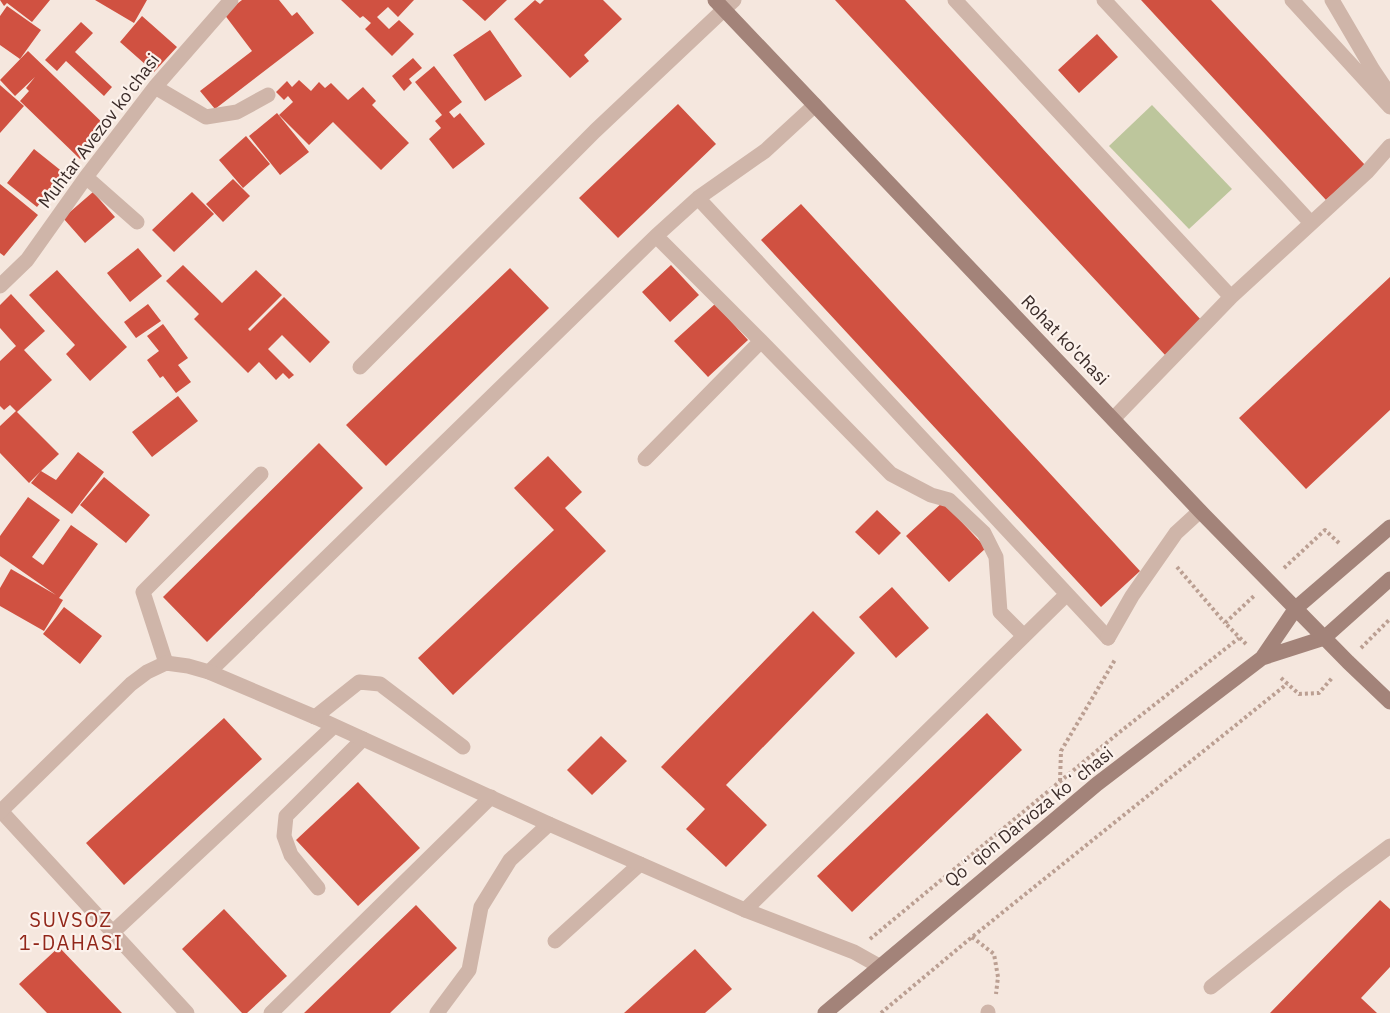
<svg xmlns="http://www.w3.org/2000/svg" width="1390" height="1013" font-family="'IBM Plex Sans',sans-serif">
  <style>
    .garden { fill: #bdc69c }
    .building { fill: #d05141 }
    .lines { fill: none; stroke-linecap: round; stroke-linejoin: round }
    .path { stroke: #bb9f92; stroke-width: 4; stroke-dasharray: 3 3; stroke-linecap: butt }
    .lane { stroke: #cfb5a9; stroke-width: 15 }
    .street { stroke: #cfb5a9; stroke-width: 15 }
    .secondary { stroke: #a38379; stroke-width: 15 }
    .labels { text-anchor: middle; stroke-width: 4.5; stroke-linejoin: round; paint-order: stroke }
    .street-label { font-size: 18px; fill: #3b2c29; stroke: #fcf2ec }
    .neighbourhood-label { font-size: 20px; letter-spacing: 1.5px; fill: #92271a; stroke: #fcf2ec }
  </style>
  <rect width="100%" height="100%" fill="#f5e7de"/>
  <path class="garden" d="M1152 105 1232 189 1189 229 1109 146Z"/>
  <path class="building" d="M0 0H50L32 22 7 3 4 6Z
    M95 0H147L134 23Z
    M242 0H279L292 16 297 12 314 33 215 109 200 91 252 51 224 14Z
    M341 0H414L398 17 388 7 377 17 389 29 399 20 414 34 392 56 365 29 371 23 363 16 360 18Z
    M462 0H507L485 21Z
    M535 0 540 4 544 0H603L622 19 584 55 589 61 570 78 514 19Z
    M835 0H905L1203 322 1166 356Z
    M1141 0H1211L1365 165 1326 200Z
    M7 6 41 30 20 59 0 45V16Z
    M142 16 177 47 154 72 120 42Z
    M81 22 93 33 75 52 112 87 104 96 66 61 57 71 45 60Z
    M490 30 522 76 485 101 453 55Z
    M1097 34 1118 57 1079 93 1058 70Z
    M28 51 109 129 80 159 20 101 29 91 26 88 35 77 15 96 0 80Z
    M413 58 422 68 409 79 412 83 404 91 392 76Z
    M434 66 462 102 449 112 454 118 460 113 485 144 453 169 429 139 441 128 435 121 442 115 415 82Z
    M299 80 311 91 319 82 325 88 331 83 348 100 363 87 376 101 372 105 409 143 381 170 333 122 309 145 279 115 293 102 288 96 284 100 276 92 287 81 292 87Z
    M0 85 24 106 0 133Z
    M678 104 716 144 618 238 579 198Z
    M277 113 309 152 280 175 249 136Z
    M246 136 270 164 243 188 219 160Z
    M34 149 64 173 37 207 7 183Z
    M233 179 250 196 223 222 206 204Z
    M0 184 38 215 4 256 0 253Z
    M93 192 115 217 85 243 63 218Z
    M192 192 214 214 174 252 152 230Z
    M801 204 1140 571 1101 607 761 240Z
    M138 248 162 276 130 302 107 273Z
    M183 265 222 303 256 270 282 295 248 329 250 331 284 297 330 342 310 363 282 335 268 349 294 375 289 379 283 373 276 380 259 362 248 373 194 319 199 314 166 281Z
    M671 265 699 295 670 322 642 292Z
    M510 268 549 308 386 466 346 425Z
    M57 270 127 347 90 381 66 354 75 345 29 295Z
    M1390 277V410L1306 489 1239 418Z
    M11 294 45 331 24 350 52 380 17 412 59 454 41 471 56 480 78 452 104 472 72 514 31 483 41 471 29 483 0 453V426L16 411 10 405 4 410 0 406V361L16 346 0 328V305Z
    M148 304 161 321 136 338 124 322Z
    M715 304 748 340 708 377 674 341Z
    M163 324 188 358 178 365 191 382 176 393 163 376 160 378 147 360 159 351 147 336Z
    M178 396 198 421 152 457 132 432Z
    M319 443 363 488 207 642 163 597Z
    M548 456 582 492 565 508 606 551 453 695 418 658 554 530 514 488Z
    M104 477 150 515 126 543 80 505Z
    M28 497 60 520 32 557 43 565 71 525 98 544 59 598 63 600 44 631 0 606V588L11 569 56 595 0 556V536Z
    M943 502 986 548 949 582 906 536Z
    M877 510 901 533 879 555 855 532Z
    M892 587 929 628 896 658 859 617Z
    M64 607 102 636 80 664 43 634Z
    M813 611 855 653 726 785 767 825 726 867 686 829 705 809 661 767Z
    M987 713 1022 750 852 912 817 876Z
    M224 718 262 759 124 885 86 843Z
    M601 736 627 761 592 795 567 770Z
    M358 782 420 848 358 906 296 840Z
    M1380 900 1390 909V967L1361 998 1377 1013H1270Z
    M416 905 457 948 390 1013H304Z
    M224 909 287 976 247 1013H242L182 949Z
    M59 947 122 1013H47L19 984Z
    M695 949 732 989 705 1013H624Z"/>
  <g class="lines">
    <path class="path" d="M1177 567 1225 623
      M1284 568 1325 530 1340 544
      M1246 644 1225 623 1255 595
      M1361 648 1390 619
      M1281 678 1299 694 1319 693 1332 678
      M1060 781 1061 751 1116 658
      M972 937 994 954 998 977 996 994
      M870 939 1116 735 1239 638
      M881 1013 972 937 1287 684"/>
    <path class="lane" d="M955 0 1231 297
      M1104 0 1311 223
      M1292 0 1390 107
      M1332 0 1373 70 1390 95
      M698 198 1108 638
      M656 236 761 341 891 474 931 495 949 500 984 533 996 557 1000 612 1024 636
      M360 367 595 131 734 0
      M1113 419 1231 297 1367 172 1390 146
      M645 459 761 341
      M166 663 143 592 261 474
      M209 672 656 236 698 198 765 151 815 105
      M315 717 359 682 380 684 463 747
      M1 811 187 1013
      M318 888 291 855 284 836 286 816 363 739
      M745 910 1066 595
      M555 941 640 864
      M1211 987 1342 882 1390 846
      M271 1013 491 797
      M437 1013 469 970 481 907 510 860 549 824"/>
    <path class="street" d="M155 87 206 117 237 112 268 95
      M86 177 137 222
      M0 286 27 260 86 177 155 87 231 0
      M1108 638 1132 596 1176 533 1200 511
      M0 812 131 684 147 672 166 663 188 666 209 672 315 717 549 824 745 910 854 952 879 966
      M113 932 334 726
      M988 1013V1012"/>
    <path class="secondary" d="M715 0 1200 511 1348 662 1390 702
      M1262 658 1296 608 1390 527
      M825 1013 1097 784 1262 658 1324 638 1390 579"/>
  </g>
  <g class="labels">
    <g class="street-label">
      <text transform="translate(99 131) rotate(-53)" y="6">Muhtar Avezov ko'chasi</text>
      <text transform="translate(1065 340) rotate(46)" y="6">Rohat ko'chasi</text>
      <text transform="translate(1029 817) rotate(-39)" y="6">Qoʻqon Darvoza koʻchasi</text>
    </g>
    <g class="neighbourhood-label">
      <text x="71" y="927">SUVSOZ<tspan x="71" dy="23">1-DAHASI</tspan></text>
    </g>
  </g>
</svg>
